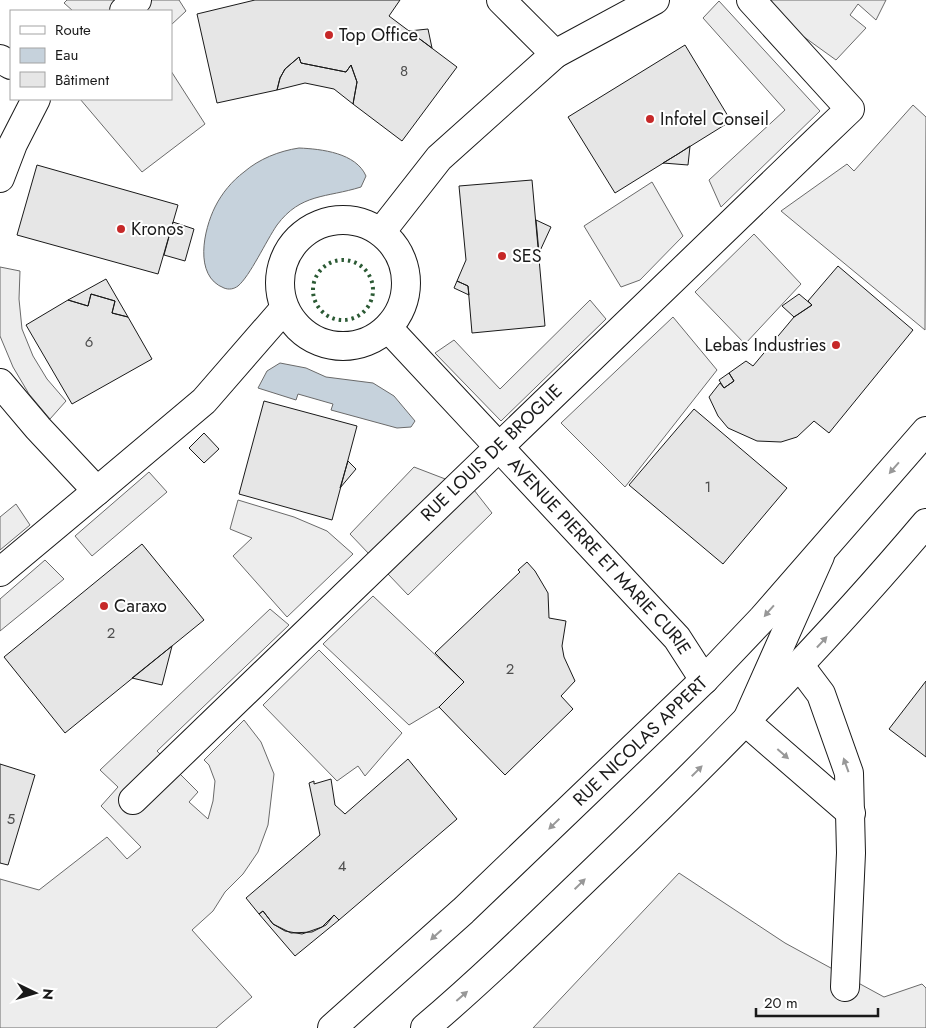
<svg xmlns="http://www.w3.org/2000/svg" width="926" height="1028" font-family="Jost,sans-serif">
  <style>
    .parking { fill: #ededed; stroke: #6a6a6a }
    .water { fill: #c6d2dc; stroke: #6a6a6a }
    .building { fill: #e6e6e6; stroke: #1a1a1a }
    .lines { fill: none; stroke-linecap: round; stroke-linejoin: round }
    .minor-casing { stroke: #1a1a1a; stroke-width: 30 }
    .major-casing { stroke: #1a1a1a; stroke-width: 30 }
    .minor { stroke: #fff; stroke-width: 28 }
    .major { stroke: #fff; stroke-width: 28 }
    .hedge { stroke: #2b5a34; stroke-width: 4; stroke-dasharray: 2.5 4; stroke-linecap: butt }
    .oneway { fill: #989898 }
    .poi-dot { fill: #c62828; stroke: #fff; stroke-width: 2 }
    .labels { text-anchor: middle; stroke-width: 4; stroke-linejoin: round; paint-order: stroke }
    .number-label { font-size: 15px; fill: #4d4d4d }
    .poi-label { font-size: 18px; fill: #1a1a1a; stroke: #fff; text-anchor: start }
    .street-label { font-size: 18px; fill: #1a1a1a; stroke: #fff }
  </style>
  <rect width="100%" height="100%" fill="#fff"/>
  <path class="parking" d="M67 0H179L186 11 171 25V11H73L64 3Z
    M767 0H886L876 20 858 4 850 15 866 28 836 60 775 16Z
    M719 1 820 111 721 207 709 180 785 110 703 18Z
    M171 71 205 124 142 172 80 99H171Z
    M913 105 926 117 925 330 781 211 847 164 854 171Z
    M652 182 683 236 640 280 621 287 584 226Z
    M754 234 801 284 745 344 695 292Z
    M0 267 20 271 19 299 22 329 33 356 47 379 66 401 50 419 29 394 13 367 0 336Z
    M590 300 606 319 501 421 435 353 454 340 500 389Z
    M673 317 717 370 625 487 561 423Z
    M414 467 474 490 492 513 408 595 350 534Z
    M149 472 167 492 92 556 75 536Z
    M238 500 294 517 327 531 353 554 287 617 233 556 252 538 230 529Z
    M16 504 30 525 0 550V517Z
    M45 560 64 579 0 631V599Z
    M373 596 464 682 439 707 409 725 323 644Z
    M270 609 289 625 157 751 198 792 189 802 208 819 213 801 215 781 209 765 204 760 244 720 261 742 274 774 268 825 258 852 243 874 225 892 213 911 192 930 252 997 216 1028H0V879L39 890 107 837 127 859 141 847 101 806 118 787 100 770Z
    M319 650 402 733 365 776 358 766 337 781 263 705Z
    M679 873 785 943 884 997 922 984 926 988V1028H533Z"/>
  <path class="water" d="M299 148C322 149 356 153 366 176L361 187C326 198 301 193 277 225 266 241 250 276 238 286 234 289 229 290 224 288 193 276 204 229 215 207 222 193 232 181 244 172 259 159 279 151 299 148Z
    M280 363 306 368 326 377 373 383 394 396 415 421 411 427 397 428 331 410 333 404 298 394 296 400 258 388 267 371Z"/>
  <path class="building" d="M255 0H400L389 16 457 67 402 141 353 104 357 82 351 65 346 72 301 63 299 57 285 69 280 78 277 90 217 103 197 14Z
    M428 29 432 48 409 31Z
    M685 45 731 121 615 193 568 117Z
    M299 57 301 63 346 72 351 65 357 82 353 104 334 89 305 83 277 90 280 78 285 69Z
    M690 146 688 165 663 163 678 154Z
    M37 165 178 205 158 274 17 235Z
    M532 180 545 326 472 333 468 286 457 281 466 260 459 186Z
    M536 220 551 227 539 253Z
    M173 222 194 229 185 261 164 255Z
    M838 266 913 330 829 433 814 421 797 437 781 442 757 441 728 428 718 416 709 397 720 383 724 388 734 381 729 373 746 361 753 366 794 317 812 305 808 301Z
    M106 279 128 317 112 313 115 301 91 294 88 306 68 300Z
    M457 281 468 286 469 295 454 288Z
    M91 294 115 301 112 313 128 317 152 359 72 404 26 325 68 300 88 306Z
    M799 294 812 305 794 317 782 306Z
    M729 373 734 381 724 388 719 380Z
    M264 401 357 426 332 520 239 494Z
    M694 409 787 488 723 564 629 485Z
    M204 433 219 449 204 463 189 448Z
    M348 461 356 469 340 488Z
    M142 544 204 620 65 733 4 657Z
    M527 562 535 571 548 593 549 618 566 621 562 646 564 657 575 681 561 696 573 709 505 775 439 707 464 682 435 653 520 572 518 570Z
    M172 646 162 685 132 678Z
    M926 681V757L889 729Z
    M408 759 457 819 339 920 334 915 322 927 302 934 285 931 273 924 263 911 259 914 246 898 320 835 309 783 314 781V784L331 779 335 805 345 814Z
    M0 764 35 775 8 865 0 863Z
    M263 911 273 924 291 933 312 932 326 925 334 915 339 920 295 956 259 914Z"/>
  <g class="lines">
    <g class="minor-casing">
      <g id="minor">
        <path d="M501 0 555 54 655 0"/>
        <path d="M124 11 137 0"/>
        <path d="M0 59 11 65"/>
        <path d="M0 178 13 144 36 99"/>
        <circle cx="343" cy="283" r="63"/>
        <path d="M381 232 439 158 555 54"/>
        <path id="s1" d="M388 328 677 638 704 680"/>
        <path d="M0 383 38 428 97 491 204 401 284 309"/>
        <path d="M820 556 746 722 851 813"/>
        <path d="M0 572 97 491"/>
        <path d="M800 666 821 694 849 773 851 853 845 987"/>
        <path id="s2" d="M133 800C371 568 610 338 850 109L751 0"/>
      </g>
    </g>
    <g class="major-casing">
      <g id="major">
        <path id="s3" d="M332 1028 463 911 704 680 762 619 926 431"/>
        <path d="M425 1028C485 977 541 922 597 868 712 758 823 645 926 523"/>
      </g>
    </g>
    <use href="#minor" class="minor"/>
    <use href="#major" class="major"/>
    <path class="hedge" d="M313 290a30 30 0 1 1 60 0a30 30 0 1 1-60 0Z"/>
  </g>
  <defs><path id="oneway-solid" d="M-6-.8H1V-3.2L6.5 0L1 3.2V.8H-6Z" transform="scale(1.25)"/></defs>
  <g class="oneway">
    <use href="#oneway-solid" transform="translate(894 468) rotate(131)"/>
    <use href="#oneway-solid" transform="translate(769 611) rotate(131)"/>
    <use href="#oneway-solid" transform="translate(822 642) rotate(-47)"/>
    <use href="#oneway-solid" transform="translate(783 754) rotate(41)"/>
    <use href="#oneway-solid" transform="translate(846 765) rotate(-110)"/>
    <use href="#oneway-solid" transform="translate(697 771) rotate(-45)"/>
    <use href="#oneway-solid" transform="translate(554 824) rotate(136)"/>
    <use href="#oneway-solid" transform="translate(580 884) rotate(-44)"/>
    <use href="#oneway-solid" transform="translate(436 935) rotate(138)"/>
    <use href="#oneway-solid" transform="translate(462 996) rotate(-41)"/>
  </g>
  <g class="poi-dot">
    <circle cx="329" cy="35" r="5"/>
    <circle cx="650" cy="119" r="5"/>
    <circle cx="121" cy="229" r="5"/>
    <circle cx="502" cy="256" r="5"/>
    <circle cx="836" cy="345" r="5"/>
    <circle cx="104" cy="606" r="5"/>
  </g>
  <g class="labels">
    <g class="number-label">
      <text x="404" y="76">8</text>
      <text x="89" y="347">6</text>
      <text x="708" y="492">1</text>
      <text x="111" y="638">2</text>
      <text x="510" y="674">2</text>
      <text x="11" y="824">5</text>
      <text x="342" y="871">4</text>
    </g>
    <g class="poi-label">
      <text x="339" y="41">Top Office</text>
      <text x="660" y="125">Infotel Conseil</text>
      <text x="131" y="235">Kronos</text>
      <text x="512" y="262">SES</text>
      <text x="826" y="351" text-anchor="end">Lebas Industries</text>
      <text x="114" y="612">Caraxo</text>
    </g>
    <g class="street-label">
      <text dy="6" stroke="none"><textPath href="#s2" startOffset="499">RUE LOUIS DE BROGLIE</textPath></text>
      <text dy="6" stroke="none"><textPath href="#s1" startOffset="311">AVENUE PIERRE ET MARIE CURIE</textPath></text>
      <text dy="6" stroke="none"><textPath href="#s3" startOffset="421">RUE NICOLAS APPERT</textPath></text>
    </g>
  </g>
  <rect x="10" y="10" width="162" height="90" fill="#ffffff" stroke="#a3a3a3"/>
  <rect x="20" y="26" width="25" height="8" fill="#ffffff" stroke="#a3a3a3"/>
  <text x="55" y="35" font-size="15" fill="#1a1a1a">Route</text>
  <rect x="20" y="48" width="25" height="15" fill="#c6d2dc" stroke="#a3a3a3"/>
  <text x="55" y="60" font-size="15" fill="#1a1a1a">Eau</text>
  <rect x="20" y="72" width="25" height="15" fill="#e6e6e6" stroke="#a3a3a3"/>
  <text x="55" y="85" font-size="15" fill="#1a1a1a">Bâtiment</text>
  <g transform="translate(35 993) rotate(95)" stroke="#ffffff" stroke-width="4" paint-order="stroke">
  <path d="M0-4L9 19L0 12L-9 19Z" fill="#1a1a1a"/>
  <text y="-8" font-size="14" font-weight="bold" text-anchor="middle" fill="#1a1a1a">N</text>
  </g>
  <path d="M756 1008v8h122v-8" fill="none" stroke="#1a1a1a" stroke-width="2.5"/>
  <text x="764" y="1008" font-size="15" fill="#1a1a1a" stroke="#ffffff" stroke-width="4" paint-order="stroke">20 m</text>
</svg>
